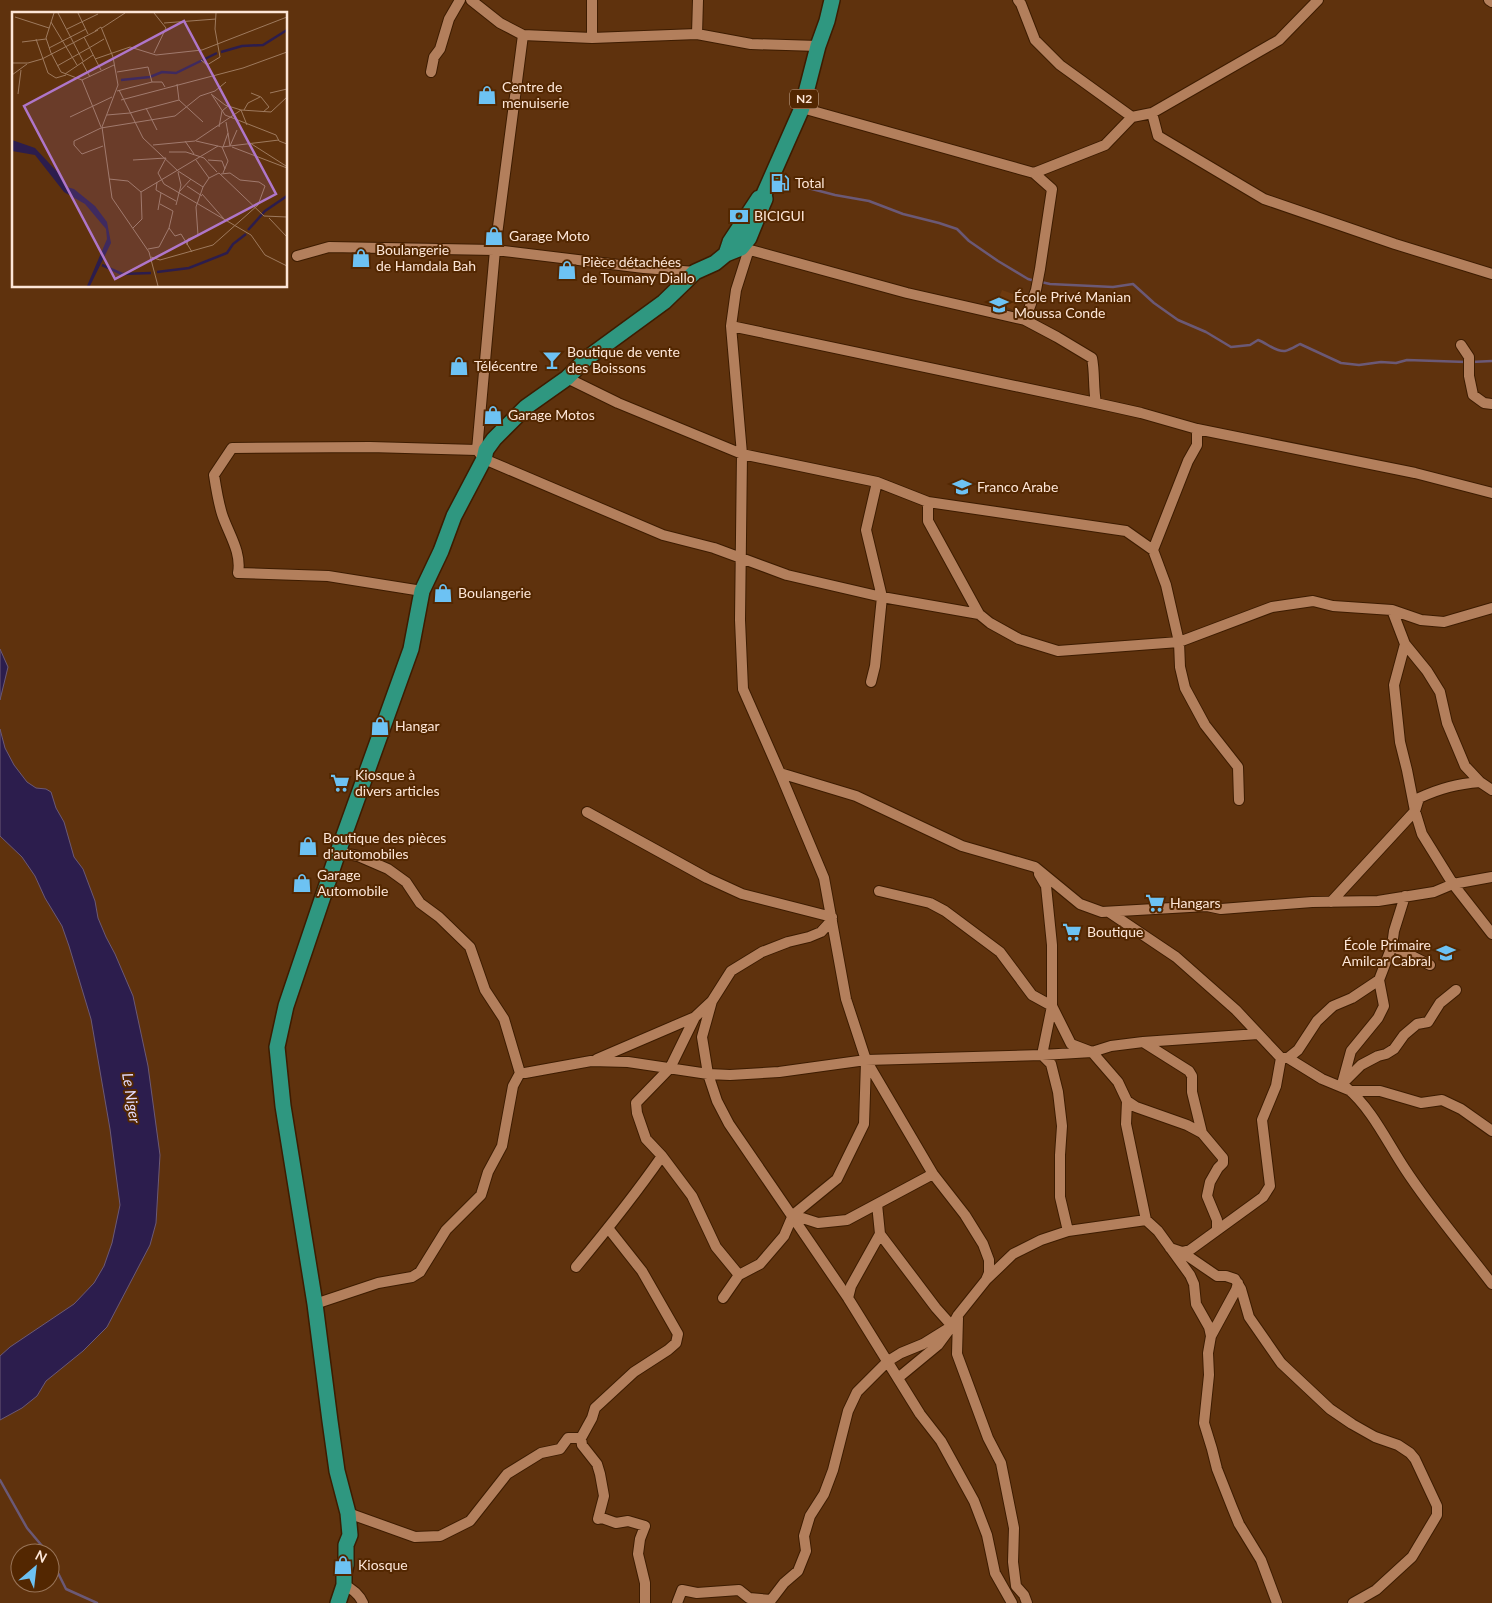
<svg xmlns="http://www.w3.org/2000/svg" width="1492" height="1603" font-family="Lato,sans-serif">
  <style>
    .built { fill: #6e3a0f }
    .water { fill: #2c1d4d; stroke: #6b5976 }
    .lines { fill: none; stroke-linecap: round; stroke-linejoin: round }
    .stream { stroke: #6b5976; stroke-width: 2.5 }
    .minor-casing { stroke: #3d1c01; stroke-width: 12 }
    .highway-casing { stroke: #3d1c01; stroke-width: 18 }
    .minor { stroke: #b37f5c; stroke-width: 10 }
    .highway { stroke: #2f9780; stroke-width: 15 }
    .labels { text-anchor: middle; stroke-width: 4; stroke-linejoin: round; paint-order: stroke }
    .shield { fill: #532701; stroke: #caad97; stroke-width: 1 }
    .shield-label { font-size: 12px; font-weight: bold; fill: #fde6d7 }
    .poi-label { font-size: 14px; fill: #fde6d7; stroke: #532701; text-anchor: start }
    .water-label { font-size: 15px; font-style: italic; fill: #e3dcfe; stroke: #532701 }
    .inset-river { fill: none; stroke: #2c1d4d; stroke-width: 2.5 }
    .inset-road { fill: none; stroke: #9e7a5e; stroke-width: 1 }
    .view { fill: #af76c9; fill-opacity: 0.15; stroke: #af76c9; stroke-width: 2.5 }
    .inset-edge { fill: none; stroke: #fde6d7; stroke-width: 2.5 }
  </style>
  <rect width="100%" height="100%" fill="#5f320d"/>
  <path class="built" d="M1002 290 1019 296 1014 310 997 303Z"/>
  <path class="water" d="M0 649 8 667 0 700Z
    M0 729 5 748 14 765 27 782 36 788 46 789 51 792 56 808 64 822 74 857 83 869 95 901 98 918 106 937 115 954 133 996 148 1066 160 1155 156 1223 150 1245 107 1327 83 1351 46 1381 37 1396 22 1408 0 1420V1356L10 1347 74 1304 94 1283 104 1266 112 1243 120 1205 110 1129 91 1019 69 946 62 926 45 898 35 876 22 857 0 836Z"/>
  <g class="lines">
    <path class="stream" d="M808 188 835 195 869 201 903 214 939 223 957 229 969 241 998 261 1028 279 1035 281
      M1041 282 1050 284 1113 287 1133 284 1154 303 1178 320 1206 332 1231 347 1250 345 1258 340C1267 343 1275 352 1285 351 1290 350 1296 346 1300 344L1341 363 1359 365 1381 362 1396 363 1407 360 1466 362
      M1471 362 1492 361
      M0 1480 27 1528 48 1553
      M50 1557 66 1589 97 1603"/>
    <g class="minor-casing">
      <path id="minor" d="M471 0 500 23 523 35 495 250 477 450
        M592 0V38
        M1018 0 1021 4 1035 40 1060 65 1132 117 1152 113 1279 40 1318 0
        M1489 0 1492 2
        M697 34 698 0
        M523 35 592 38 697 34 751 44 818 46
        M431 72 434 57 440 49 449 19 460 0
        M802 108 1034 173 1052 189 1040 269 1036 290 1025 320
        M1152 113 1158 136 1264 199 1395 244 1492 274
        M1034 173 1105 145 1132 117
        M743 248 907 293 1025 320 1057 337 1092 358C1095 373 1093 387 1096 403
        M297 256 329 247 495 250 644 268 695 272
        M731 326 1096 403 1141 413 1197 429 1415 473 1492 493
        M1461 345 1469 357V376L1473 395 1484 403 1492 404
        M567 378 618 403 742 454 877 482 928 502 1126 531 1153 550
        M1197 429V445L1188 461 1153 550 1166 585 1179 642 1180 667 1185 688 1205 725 1238 767 1239 800
        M928 502V521L979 614
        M422 591 328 576 238 573C242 552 228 533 222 514 218 501 216 488 214 475L232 448 370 447 477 450 484 459 663 535 714 548 787 575 882 597 979 614 990 623 1019 639 1058 651 1179 642 1272 607 1313 601 1333 606 1392 610 1421 620 1444 622 1492 608
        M1392 610 1405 644 1427 671 1440 692 1447 723 1465 766 1480 782 1492 790
        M1405 644 1394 685 1400 742 1407 770 1415 811 1422 834 1453 884 1492 934
        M871 682 875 666 882 597 866 530 877 482
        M780 773 856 796 962 846 1035 867 1080 904 1102 912 1207 906 1221 909 1312 902 1378 901 1434 892 1453 884 1492 877
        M587 812 707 878 742 894 832 917
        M338 852 358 856 388 869 406 882 420 903 439 917 470 947 485 990 504 1019 520 1073
        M1039 874 1046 886 1052 945V1006L1042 1055 1051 1064 1058 1092 1062 1126 1060 1155V1197L1068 1231
        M879 891 930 903 945 911 1000 952 1032 995 1052 1006 1071 1044 1092 1052 1118 1082 1127 1101 1126 1124 1146 1220
        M1331 902 1415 811 1419 798C1441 788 1457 784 1480 782
        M1109 912 1176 957 1236 1010 1281 1058H1288L1322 1079 1351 1091H1380L1421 1103 1442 1100 1461 1109 1492 1131
        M832 920 821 932 809 937 788 942 762 952 731 971 712 1001 702 1037 708 1074 717 1101 729 1124 848 1298 920 1414 941 1441 974 1501 987 1535 995 1573 1012 1603
        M1392 946 1430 965
        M1379 980 1384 1006 1378 1018 1351 1051 1342 1084 1361 1065 1378 1056 1386 1054 1394 1049 1404 1035 1417 1024 1428 1022 1440 1003 1456 990
        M711 1002 695 1017 670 1068 636 1103 637 1113 646 1139 662 1156 692 1196 716 1247 739 1275
        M1143 1042 1189 1071 1192 1076V1092L1202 1133
        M1288 1058 1298 1050 1317 1021 1333 1006 1352 998 1379 980 1392 946 1394 931 1405 896
        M597 1059 695 1017
        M1347 1088C1372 1109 1387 1142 1405 1169 1431 1209 1463 1246 1492 1284
        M1127 1101 1136 1107 1187 1125 1202 1133 1223 1158V1163L1218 1168 1210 1182 1207 1196 1217 1220V1230
        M877 1204 880 1234 936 1308 952 1326 938 1345 898 1378
        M793 1215 818 1223 847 1220 933 1174
        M608 1228 642 1271 678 1334 676 1343 668 1350 634 1372 595 1408 592 1418 581 1438 582 1445 597 1464 600 1474 604 1496 598 1519 602 1518 616 1523 628 1521 645 1526 640 1539 638 1554 645 1583V1603
        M1170 1248 1182 1252 1217 1276H1226L1235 1279 1241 1289 1249 1317 1281 1363 1330 1409 1352 1424 1375 1437 1398 1445 1410 1453 1415 1459 1437 1506V1515L1412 1557 1376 1590 1353 1603
        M1182 1252 1190 1250 1263 1197 1270 1186 1262 1120 1276 1086 1281 1058
        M576 1267C606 1231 635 1195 662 1156
        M987 1279 1013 1254 1041 1240 1068 1231 1146 1220 1158 1231 1190 1275 1194 1284 1196 1304 1209 1327 1211 1336 1208 1353 1209 1375 1204 1423 1212 1449 1217 1469 1232 1507 1239 1524 1261 1560 1277 1603
        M723 1298 739 1275 760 1264 784 1236 793 1215 837 1179 864 1124 866 1062
        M848 1298 851 1286 880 1234
        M315 1304 378 1283 412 1277 420 1272 446 1230 481 1195 488 1172 502 1146 513 1086 520 1073H525L591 1061 628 1062 708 1074 730 1075 779 1072 866 1060 1042 1055 1092 1052 1111 1046 1143 1042 1258 1034
        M958 1318 957 1354 988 1438 1001 1463 1014 1528 1013 1562 1016 1586 1024 1595 1027 1603
        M1211 1336 1236 1290 1238 1283
        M348 1513 415 1537 440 1536 470 1521 507 1474 541 1453 560 1449 568 1438H581
        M344 1585C353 1589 359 1594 363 1603
        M677 1603 682 1590 697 1593 739 1590 749 1598 771 1600 784 1583 798 1571 806 1551 804 1536 810 1516 824 1494 833 1470 848 1411 857 1392 888 1361 901 1353 923 1344 952 1326 958 1315 986 1280 989 1273V1260L983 1244 965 1215 933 1174 866 1060 846 999 824 878 780 773 743 689 740 620 742 454 731 326 736 290 749 249"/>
    </g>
    <g class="highway-casing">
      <path id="highway" d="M726 254 730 242 759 198
        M338 1603 344 1585V1573L346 1565V1545L350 1535 348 1513 337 1471 330 1421 315 1304 283 1106 277 1047 286 1006 338 852 411 649 422 591 441 551 454 516 484 459 486 450 494 439 526 407 567 378 586 359 664 302 695 272 715 263 726 254 741 248 749 238 762 206 765 199 764 194 802 108 818 46 827 21 832 0"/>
    </g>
    <use href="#minor" class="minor"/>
    <use href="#highway" class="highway"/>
  </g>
  <defs>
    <g id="shop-bare" transform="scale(1.5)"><path d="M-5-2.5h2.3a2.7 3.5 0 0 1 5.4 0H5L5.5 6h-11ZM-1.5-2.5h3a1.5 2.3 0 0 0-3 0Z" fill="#6dc2f3" stroke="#532701" stroke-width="2.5" paint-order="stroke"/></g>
    <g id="fuel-bare" transform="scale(1.5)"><path d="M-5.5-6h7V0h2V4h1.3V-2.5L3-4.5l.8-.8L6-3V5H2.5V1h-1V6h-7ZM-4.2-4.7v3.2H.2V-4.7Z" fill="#6dc2f3" stroke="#532701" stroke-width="2.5" paint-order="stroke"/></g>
    <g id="bank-bare" transform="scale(1.5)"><path d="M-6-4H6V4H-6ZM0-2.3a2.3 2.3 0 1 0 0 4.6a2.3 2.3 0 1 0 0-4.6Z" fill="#6dc2f3" stroke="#532701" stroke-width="2.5" paint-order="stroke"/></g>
    <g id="school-bare" transform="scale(1.5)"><path d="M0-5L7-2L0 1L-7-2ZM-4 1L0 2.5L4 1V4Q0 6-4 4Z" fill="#6dc2f3" stroke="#532701" stroke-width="2.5" paint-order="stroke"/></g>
    <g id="bar-bare" transform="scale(1.5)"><path d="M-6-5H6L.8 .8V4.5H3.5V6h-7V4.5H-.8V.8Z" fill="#6dc2f3" stroke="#532701" stroke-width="2.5" paint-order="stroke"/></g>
    <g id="supermarket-bare" transform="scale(1.5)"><path d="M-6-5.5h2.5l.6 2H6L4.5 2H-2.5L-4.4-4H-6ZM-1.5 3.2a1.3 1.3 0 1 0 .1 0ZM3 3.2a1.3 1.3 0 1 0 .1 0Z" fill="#6dc2f3" stroke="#532701" stroke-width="2.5" paint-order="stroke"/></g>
  </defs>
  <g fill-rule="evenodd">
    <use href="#shop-bare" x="487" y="95"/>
    <use href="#fuel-bare" x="780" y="183"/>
    <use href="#bank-bare" x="739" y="216"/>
    <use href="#shop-bare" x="494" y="236"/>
    <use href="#shop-bare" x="361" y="258"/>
    <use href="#shop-bare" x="567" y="270"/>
    <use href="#school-bare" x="999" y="305"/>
    <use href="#bar-bare" x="552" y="360"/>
    <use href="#shop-bare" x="459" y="366"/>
    <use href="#shop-bare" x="493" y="415"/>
    <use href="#school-bare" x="962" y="487"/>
    <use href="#shop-bare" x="443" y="593"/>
    <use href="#shop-bare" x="380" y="726"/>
    <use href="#supermarket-bare" x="340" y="783"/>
    <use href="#shop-bare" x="308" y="846"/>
    <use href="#shop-bare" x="302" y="883"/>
    <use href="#supermarket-bare" x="1155" y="903"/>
    <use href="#supermarket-bare" x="1072" y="932"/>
    <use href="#school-bare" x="1446" y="953"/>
    <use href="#shop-bare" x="343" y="1565"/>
  </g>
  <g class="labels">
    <rect class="shield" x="790" y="89.5" width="28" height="19" rx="4"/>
    <g class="shield-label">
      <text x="804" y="103">N2</text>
    </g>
    <g class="poi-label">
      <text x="502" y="92">Centre de<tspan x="502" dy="16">menuiserie</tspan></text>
      <text x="795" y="188">Total</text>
      <text x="754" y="221">BICIGUI</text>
      <text x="509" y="241">Garage Moto</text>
      <text x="376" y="255">Boulangerie<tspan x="376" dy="16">de Hamdala Bah</tspan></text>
      <text x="582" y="267">Pièce détachées<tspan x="582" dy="16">de Toumany Diallo</tspan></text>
      <text x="1014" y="302">École Privé Manian<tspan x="1014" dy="16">Moussa Conde</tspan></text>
      <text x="567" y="357">Boutique de vente<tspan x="567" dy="16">des Boissons</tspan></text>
      <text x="474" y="371">Télécentre</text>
      <text x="508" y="420">Garage Motos</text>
      <text x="977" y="492">Franco Arabe</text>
      <text x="458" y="598">Boulangerie</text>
      <text x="395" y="731">Hangar</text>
      <text x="355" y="780">Kiosque à<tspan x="355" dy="16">divers articles</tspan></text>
      <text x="323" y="843">Boutique des pièces<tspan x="323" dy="16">d'automobiles</tspan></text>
      <text x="317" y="880">Garage<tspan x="317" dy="16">Automobile</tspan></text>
      <text x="1170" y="908">Hangars</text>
      <text x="1087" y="937">Boutique</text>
      <text x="1431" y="950" text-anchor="end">École Primaire<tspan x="1431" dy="16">Amilcar Cabral</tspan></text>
      <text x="358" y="1570">Kiosque</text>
    </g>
    <g class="water-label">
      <text transform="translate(131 1098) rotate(81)" y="5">Le Niger</text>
    </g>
  </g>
  <g transform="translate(12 12)">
    <rect width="275" height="275" fill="#5f320d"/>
    <path d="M0 128 23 136 51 166 55 175 62 177 83 194 95 210 99 231 78 274H75L95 227 94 217 73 192 52 180 23 143 0 139Z" fill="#2c1d4d"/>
    <path class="inset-river" d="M209 40 230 34 251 33 275 18M109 68 138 65 150 60 164 61 205 41M236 218 253 199 275 184M90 253 110 262 139 261M145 260 177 256 215 241 221 232 234 222"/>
    <path class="inset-road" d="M42 1 34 26 39 41 49 60 70 68 89 115M46 1 71 49M66 1 76 22M142 1 154 16 142 41M3 5 37 16M39 10 65 53M152 11 204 7M90 16 113 1M55 17 86 2M203 17 204 1M83 19 89 15 101 45 106 73 90 115 100 186 137 240 146 274M72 25 89 58M24 27 36 61 44 66 54 63M10 30 34 27M37 36 74 17M77 36 92 27M83 47 118 35 144 43 190 38 275 5M189 48 195 53 208 45 203 17M70 50 78 65M0 51H16L30 47 86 18M45 54 77 36M105 60 136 55 140 70M53 62 81 43M0 63 15 52M70 68 102 53M165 72 167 88 191 110M107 78 131 126 166 159 191 175 184 195 186 223 176 227 175 233M105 79 140 70H150L153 75M239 81 249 85 257 95 251 100M258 81 275 77M6 82 9 58M199 82 213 93 229 98 235 113M200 83 213 103 264 123 267 129 275 132M109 88 231 56 275 40M134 96 145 118M232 98 236 91 248 85M95 103 118 101 167 88M58 105 100 85M207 115 210 99 216 94M216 121 218 134 225 118M173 129 182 142M184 129 210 135 267 128M238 131 274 154M141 133 183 129 229 98 259 100 275 85M91 134 70 142 62 133V129L89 116 163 104 188 84 203 79 214 70M210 135 216 149 211 161M211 135 216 121 214 110M220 135 275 156M157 140H174L192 146 205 160M154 146 146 161 152 172 239 223 253 243 275 254M121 148 154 146M184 148 197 166M196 148 210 149 213 157M97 167 116 169 129 180M145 170 144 178 164 189M175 174 190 184M191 175 197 166 207 161 252 204 275 205M167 180 179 167M190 182 212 207M148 192 161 199 157 216 163 224 169 222 180 240M164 193 169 173 166 160M146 198 149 181M257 206 275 225M121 216 130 207 129 180 206 134M136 237 147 235 157 216M139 245 148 248 201 233 246 193 253 174 247 170 228 168 218 161 209 162"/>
    <path class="view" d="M172 9 264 182 103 267 12 94Z"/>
    <rect width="275" height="275" class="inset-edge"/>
  </g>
  <g transform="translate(35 1568) rotate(28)"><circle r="24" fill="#532701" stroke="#977357"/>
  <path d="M0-4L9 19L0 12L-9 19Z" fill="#6dc2f3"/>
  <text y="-8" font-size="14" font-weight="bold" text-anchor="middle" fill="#fde6d7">N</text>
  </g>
</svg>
